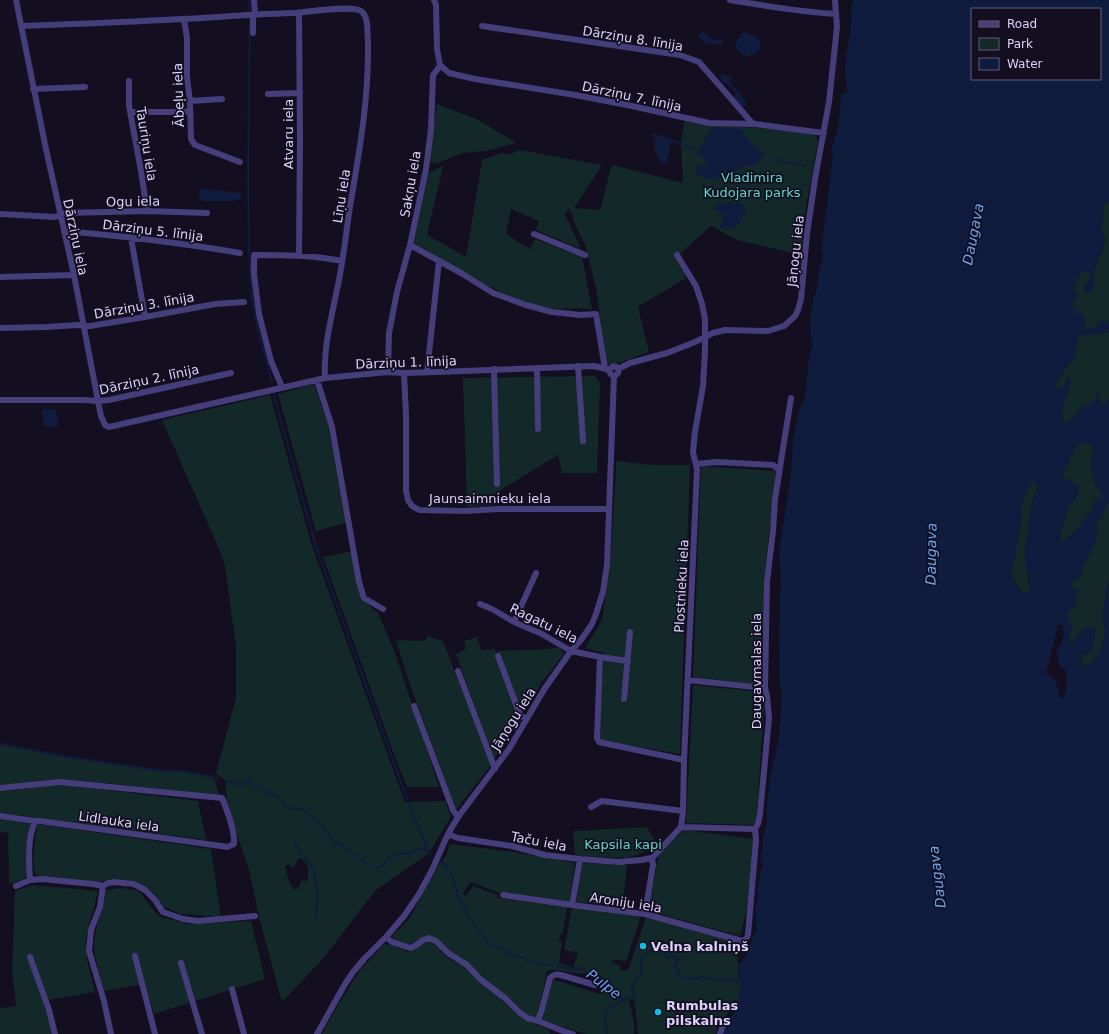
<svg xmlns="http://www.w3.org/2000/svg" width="1109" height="1034" font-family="'DejaVu Sans',sans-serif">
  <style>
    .green { fill: #122829; fill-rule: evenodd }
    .water { fill: #0f1c3e; fill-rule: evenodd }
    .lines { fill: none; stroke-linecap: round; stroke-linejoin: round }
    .stream { stroke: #0f1c3e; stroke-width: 2 }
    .minor { stroke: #463e7b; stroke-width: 6 }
    .poi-dot { fill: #14bbe5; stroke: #130f20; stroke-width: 1.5 }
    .labels { text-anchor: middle; stroke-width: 3.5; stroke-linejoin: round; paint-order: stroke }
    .street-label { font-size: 13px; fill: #dbd2fb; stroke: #130f20 }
    .park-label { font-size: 13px; fill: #64d4c4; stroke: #130f20 }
    .poi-label { font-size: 13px; font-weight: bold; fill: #dbd2fb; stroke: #130f20; text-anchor: start }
    .water-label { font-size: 14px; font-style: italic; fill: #69a5f2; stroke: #130f20 }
  </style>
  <rect width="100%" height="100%" fill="#130f20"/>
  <path class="green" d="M437 104 479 120 516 143 486 151 463 153 434 164 428 160Z
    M685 121 706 125 788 130 814 135 816 136 818 141 804 218 802 255 737 240 711 226 680 254 686 278 638 307 649 352 616 364H607L605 355 596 287 585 245 572 218 573 216 569 208 565 214 581 249 536 230 539 221 511 209 506 234 530 249 535 239 582 257 592 309C578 307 565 310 552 308 547 308 541 306 537 305 492 293 453 266 413 242L428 173 443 166 427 235 466 257 482 160 502 153 514 155 512 153 520 150 602 165 574 208 600 210 611 167H612L613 165 683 183 681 142Z
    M1109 202V323L1107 322 1096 326 1090 330 1085 329V320L1072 309 1071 302 1077 297C1071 282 1076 283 1083 270L1087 271 1092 276 1084 288 1087 293C1097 286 1092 280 1095 270 1097 262 1100 254 1104 247L1101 230 1103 219 1102 213 1105 204Z
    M1109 330V399L1106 403 1100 404 1099 393 1094 402 1080 409 1074 418 1064 424 1061 415 1068 391 1069 377 1063 387 1053 391 1059 378 1075 356 1078 335 1105 333Z
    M595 376 600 383 597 473H562L558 455 494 494 493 505 467 507 463 378Z
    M314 384 329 428 346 523 316 531 278 394Z
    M270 395 313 549 405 802 445 801 451 817 429 853 375 891 322 960 282 1002 260 921 249 870 227 804 225 780 216 773 236 698V646L225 566 219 549 162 420ZM302 858 308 867V878L305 882 301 880 299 887 295 890C288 883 288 876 285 867L288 864 294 868 298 859Z
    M1088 443 1094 446 1092 454 1091 468 1096 486 1102 492V500L1095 499C1091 518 1075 531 1062 543L1059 535C1064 527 1064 519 1067 510 1069 504 1074 499 1078 494L1070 481 1062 478 1063 471 1069 461 1074 449 1078 444Z
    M616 461 653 465H690L680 754 602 740 597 736 604 653 587 649V645L602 620 610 564 616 469Z
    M701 466 776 471 765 570V603L759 679 761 685 693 677Z
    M1034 481 1038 486 1032 503 1025 552 1030 592H1022L1010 574 1014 560 1022 515 1020 509 1029 485Z
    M1109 502V581C1105 593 1104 606 1103 618 1103 622 1105 626 1105 630 1105 643 1097 666 1082 666L1080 657 1092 649 1095 634 1075 640 1070 643 1067 642 1072 629 1068 620 1067 613C1069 610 1073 608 1075 605 1077 600 1073 589 1070 585L1071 582 1078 579 1081 573 1083 564 1094 546 1097 537 1096 522 1102 516 1105 506Z
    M352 551 362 599 378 613 395 653 439 787H407L398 765 323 557Z
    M427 636 443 641 491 765 456 810 410 685 396 640 426 641Z
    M477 637 482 650 495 649 509 691 520 721 494 759 456 654 466 649 464 641Z
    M560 648 564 654 541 683 534 696 521 714 497 651C518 650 539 650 560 648Z
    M693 685 762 692 764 707 756 825 686 823Z
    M0 744 67 757 162 771H181L214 777 218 791V796C164 789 109 782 55 780 36 780 18 785 0 785Z
    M65 785 198 801 206 840 0 813V791L16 790 42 786Z
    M0 819 30 824 26 849 28 872 26 878 9 884 8 833 0 832Z
    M37 824 211 849 221 917 181 914 164 907 154 894 137 881 110 879 97 883 35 875 33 859Z
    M647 827 657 844 642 853 626 858 583 856 575 855 573 831Z
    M684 830 755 839 751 893 740 936 649 911V907L659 853Z
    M450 844 515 852 575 863 569 902 521 896 497 892 471 882 463 893 465 897 473 886 497 895 498 898 567 907 563 933 560 935 559 941 562 942 559 963 573 968 578 953 564 950 572 907 638 916 640 919 626 961 612 959 613 963 619 965 621 970 626 971 629 968 646 917 738 943 737 961 739 964C737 970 739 975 738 981L742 984 738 1002 735 999 733 1006 717 1027 716 1034H638L635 1002 632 999 629 1000 634 1022V1034H586L544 1021 542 1014 552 979 600 994 603 985C597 981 592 975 584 973 581 973 578 974 575 973 565 971 557 969 547 971L537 1018 529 1016 482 979 465 962 424 937 409 946 393 939V935L409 919 439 864 446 855Z
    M581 863 627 865 623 906 576 902Z
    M32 885 98 891 86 938 87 960 95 992 43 1001 53 1034H0V1008L16 1006 12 972 15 891Z
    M123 888 139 891 158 916 187 924 251 921 265 979 154 1014 145 984 104 991 95 957 94 948 95 935 106 890Z
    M426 942 434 943 445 956 468 969 478 981 507 1004 523 1020 549 1029 550 1034H322L335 1010 360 970 384 944 392 945 408 952 415 949Z"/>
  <path class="water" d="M853 0H1109V202L1105 204 1102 213 1103 219 1101 230 1106 239C1103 250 1095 262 1094 273 1094 278 1095 284 1092 289 1091 291 1089 292 1087 293L1083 292 1084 289 1092 276 1087 271 1083 270C1076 283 1071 282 1077 297L1071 302C1073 309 1075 313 1083 315L1085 320V329L1090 330 1096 326 1100 321 1105 320 1109 323V330L1105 333 1079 335 1075 356 1059 378 1053 390 1063 387 1069 377 1071 383 1061 415 1064 424 1074 418 1080 409 1094 402 1099 392 1100 404 1106 403 1109 399V502L1105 506 1103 515 1096 522 1097 537 1094 546 1083 564 1081 573 1078 579 1071 582 1070 585 1072 587 1078 589V593L1075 595C1076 607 1074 605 1067 613L1068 620 1072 629 1067 642 1070 643 1075 640 1084 628 1094 627 1095 634 1092 649 1080 658 1082 666C1097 666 1105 643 1105 630 1105 626 1103 622 1103 618 1104 606 1105 593 1109 581V1034H724L723 1030C727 1020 735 1013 739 1004L738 1002 742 984 738 981C740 967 735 966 747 955 746 948 753 943 752 937L757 931V928L755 910 758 895 757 891 760 876 759 872C763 868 764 864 760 860L763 846 762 840 767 822V802L772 767 778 743 781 711V700L782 698 779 678 780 594 781 577 779 553 791 473 793 440 797 419 799 414V409L802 405 805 395 809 358 813 342 811 337 810 321 813 302V298L818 288V276L823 256 821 251 833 156 831 151C838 133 840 114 841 95L847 92C848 85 845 79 845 71 845 56 850 40 851 25 852 16 851 8 853 0ZM972 9H1100V79H972ZM1088 443 1094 446 1092 454 1091 468 1096 486 1102 492V500L1095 499C1091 518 1075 530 1062 543L1059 535C1064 527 1064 519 1068 510 1070 501 1077 496 1080 487L1070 481 1062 478 1063 471 1069 461 1074 449 1078 444ZM1034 482 1038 487 1032 503 1025 552 1026 567 1029 580 1030 592H1022L1010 574 1014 560 1019 534 1022 515 1020 508 1029 485ZM1062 624C1066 633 1062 644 1056 651L1060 666 1066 670C1067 680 1067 688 1064 698H1060C1057 685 1058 680 1046 673L1058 625Z
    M704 32 713 39 722 40 724 42 721 45 704 43 699 37 698 34Z
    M745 32 755 36 761 42 759 51C757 53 752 55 749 56 743 57 737 50 735 45L742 33Z
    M722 74 727 75 731 78 730 82 733 87 736 88 746 102 745 105 743 107H741L734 98V96L736 93 733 89 721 80 720 77Z
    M714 127 740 129 747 137 752 144 765 155 760 158 758 162 753 166H747L744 165C724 179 720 185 695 173L699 164 703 166 707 163 699 151 707 134Z
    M654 133 675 141 670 144 668 161 665 163 661 162 654 148 656 141 652 134Z
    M203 189 241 193 240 196H242V198C234 203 212 201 202 201L198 194 199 192Z
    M729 202 733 203H742L747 212C742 216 743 219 740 223 736 229 729 229 722 229L719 226 723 220 722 214 715 209V205L722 204Z
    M42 409 56 410 59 424 57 427 44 426Z"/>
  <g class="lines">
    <path class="stream" d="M249 0V9
      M250 18 248 177 249 248 252 298 257 327 272 381
      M675 141 694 150
      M698 153 700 155
      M774 158C785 165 794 161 806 166
      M274 396 316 547 403 788 429 853 431 854
      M0 744 67 757 162 771H181L218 778
      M225 780 242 785 249 780C251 783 253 785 256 787 270 795 279 792 287 809L293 808 303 809 319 824 324 826 325 831 335 842 349 849 353 854 357 856 365 863 373 868H379L383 865 385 861 399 853 410 854 417 849 423 848 429 853
      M296 843 302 854 314 869 317 890V906L315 918
      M441 861 450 872 459 899 477 930 492 946 538 964 558 966 573 970 583 968 588 974H595L623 1000 628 999 634 995C631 990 633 981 637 977 640 973 639 977 641 972 642 966 638 959 645 954 649 951 655 950 660 949L663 951H664L668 958 673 956 677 958 678 962 675 965 679 972 676 973 678 977 681 976 685 979 689 978 691 979 702 977 712 979 716 981 728 979 738 981
      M607 1033C602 1011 605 1011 623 1000"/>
    <path class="minor" d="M16 0 46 149 74 275 98 401 101 416 105 425 109 427 325 378 388 372 404 373 437 372 594 366 610 370
      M254 0 255 14
      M730 0C765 6 801 12 836 14
      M253 14V33
      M184 19 187 38V77L190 101 191 139 195 145 240 162
      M21 26C75 24 129 22 182 19 220 17 256 14 293 13 307 12 352 5 361 11 369 17 367 32 368 41 369 97 360 147 351 201 347 224 345 246 341 269 335 305 323 342 325 378
      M482 26 680 55 699 62 753 124
      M440 65 449 73 475 79 575 95 632 106 709 123 755 124 824 133
      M129 81V106L141 171 147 211
      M33 89 85 87
      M268 94 300 93
      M190 101 222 99
      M131 112H184L190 111
      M0 214 55 217 65 213 147 211 207 213
      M64 231C122 236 182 243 240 253
      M534 234 585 255
      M131 238 145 317
      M410 245 461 273 493 293 526 305 552 312 581 315 596 314 605 368
      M299 255 300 141 299 13
      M0 277 74 275
      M0 328 46 327 77 325 90 326 145 317 215 304 244 302
      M578 366 583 441
      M609.5 371a4.5 4.5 0 1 1 9 0a4.5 4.5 0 1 1-9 0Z
      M537 368 538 429
      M494 369 497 484
      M618 369 630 363 667 353 695 342 713 333 725 330 768 331 784 326 795 316 798 310 801 299 807 234 815 179 829 102 837 27 835 0
      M388 372 389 333 397 292 410 245 426 169 431 129 433 75 437 70 440 65 437 49 436 5 434 0
      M427 372 439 261
      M404 373 406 415V490L408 500 412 506 419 510 465 511 498 509H609
      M317 380 332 427 359 582 364 598 383 609
      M282 387 271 361 259 314 254 274V255C284 255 313 255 342 261
      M0 400H85L98 401 109 400 231 373
      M696 464 717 462 773 465 779 470
      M480 604 492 609 514 622 542 634 571 651 600 657 628 661
      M514 622 536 573
      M498 656 520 715 526 719
      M600 657 597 738 599 742 684 760
      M458 671 495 769
      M688 680 765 688
      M624 699 630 632
      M414 706 453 810 458 817
      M0 788 60 782 222 798C227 810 235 830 234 844L227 847 221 846 40 821H35L0 816
      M591 807 602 801 683 811
      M681 827 755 829
      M448 834 458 838 512 846 545 855 580 859 619 862 641 860 652 858
      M30 880C29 861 27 840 35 821
      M16 886 30 880 42 879 93 884 103 886 108 883 114 882 134 884 145 890 155 900 163 912 183 919 198 921 255 916
      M103 886 100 907 91 930 89 951 104 1001 111 1034
      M503 895 572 905 645 914 742 941 746 939 748 935 756 840 755 829 758 824 760 814 769 718 767 696 765 688 767 582 770 556 773 531 775 499 791 398
      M572 905 580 859
      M645 914 653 865 652 858 681 827 683 811 684 760 697 470 693 452 695 432 703 386 705 351V319L702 304 696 286 677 255
      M386 937 392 942 410 948 415 946 423 940 429 938 436 941 448 953 467 965 480 979 506 999 519 1012 527 1018 538 1021 563 1031 573 1034
      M135 956 155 1034
      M30 957 49 1010 55 1034
      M181 963 202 1034
      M232 989 244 1034
      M538 1021 542 1009 550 978C554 974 556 974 561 975L595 985
      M317 1034 345 984 353 972 364 959 386 937 404 916 419 894 432 870 448 834 458 817 509 749 545 688 571 651 581 640 592 624 596 614 603 592 607 565 614 376
      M720 1034 724 1022"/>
  </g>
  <g class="poi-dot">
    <circle cx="643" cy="946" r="4"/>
    <circle cx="658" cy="1012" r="4"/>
  </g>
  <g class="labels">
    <g class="street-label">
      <text transform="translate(633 38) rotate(9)" y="5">Dārziņu 8. līnija</text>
      <text transform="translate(178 95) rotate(-92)" y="5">Ābeļu iela</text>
      <text transform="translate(632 96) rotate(12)" y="5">Dārziņu 7. līnija</text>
      <text transform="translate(288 134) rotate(-90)" y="5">Atvaru iela</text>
      <text transform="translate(147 144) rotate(81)" y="5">Tauriņu iela</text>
      <text transform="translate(410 184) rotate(-80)" y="5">Sakņu iela</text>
      <text transform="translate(341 196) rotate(-81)" y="5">Līņu iela</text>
      <text transform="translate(133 201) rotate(-1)" y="5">Ogu iela</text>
      <text transform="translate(153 230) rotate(7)" y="5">Dārziņu 5. līnija</text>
      <text transform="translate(76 237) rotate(78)" y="5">Dārziņu iela</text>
      <text transform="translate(795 251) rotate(-84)" y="5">Jāņogu iela</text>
      <text transform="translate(144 305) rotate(-10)" y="5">Dārziņu 3. līnija</text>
      <text transform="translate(406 362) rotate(-2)" y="5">Dārziņu 1. līnija</text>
      <text transform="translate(149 379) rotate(-12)" y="5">Dārziņu 2. līnija</text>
      <text x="490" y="503">Jaunsaimnieku iela</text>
      <text transform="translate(681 586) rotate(-87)" y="5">Plostnieku iela</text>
      <text transform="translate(544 623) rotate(26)" y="5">Ragatu iela</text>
      <text transform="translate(756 671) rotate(-90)" y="5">Daugavmalas iela</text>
      <text transform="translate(513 719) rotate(-58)" y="5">Jāņogu iela</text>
      <text transform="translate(119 821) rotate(8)" y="5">Lidlauka iela</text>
      <text transform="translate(539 841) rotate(11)" y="5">Taču iela</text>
      <text transform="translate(626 902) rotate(9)" y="5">Aroniju iela</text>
    </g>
    <g class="park-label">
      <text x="752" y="182">Vladimira<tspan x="752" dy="15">Kudojara parks</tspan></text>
      <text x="623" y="849">Kapsila kapi</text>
    </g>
    <g class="poi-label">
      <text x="651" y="951">Velna kalniņš</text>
      <text x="666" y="1010">Rumbulas<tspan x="666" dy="15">pilskalns</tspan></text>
    </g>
    <g class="water-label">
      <text transform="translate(973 234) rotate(-79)" y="5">Daugava</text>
      <text transform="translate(931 554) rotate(-89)" y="5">Daugava</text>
      <text transform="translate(937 877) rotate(-97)" y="5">Daugava</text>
      <text transform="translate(604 984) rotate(37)" y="5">Pulpe</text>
    </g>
  </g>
  <rect x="971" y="8" width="130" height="72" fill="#130f20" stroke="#635d78"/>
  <rect x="979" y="21" width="20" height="6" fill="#463e7b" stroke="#635d78"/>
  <text x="1007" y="28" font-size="12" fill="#dbd2fb">Road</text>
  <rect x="979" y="38" width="20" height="12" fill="#122829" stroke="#635d78"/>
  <text x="1007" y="48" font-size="12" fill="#dbd2fb">Park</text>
  <rect x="979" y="58" width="20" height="12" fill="#0f1c3e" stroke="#635d78"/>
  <text x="1007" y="68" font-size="12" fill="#dbd2fb">Water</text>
</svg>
